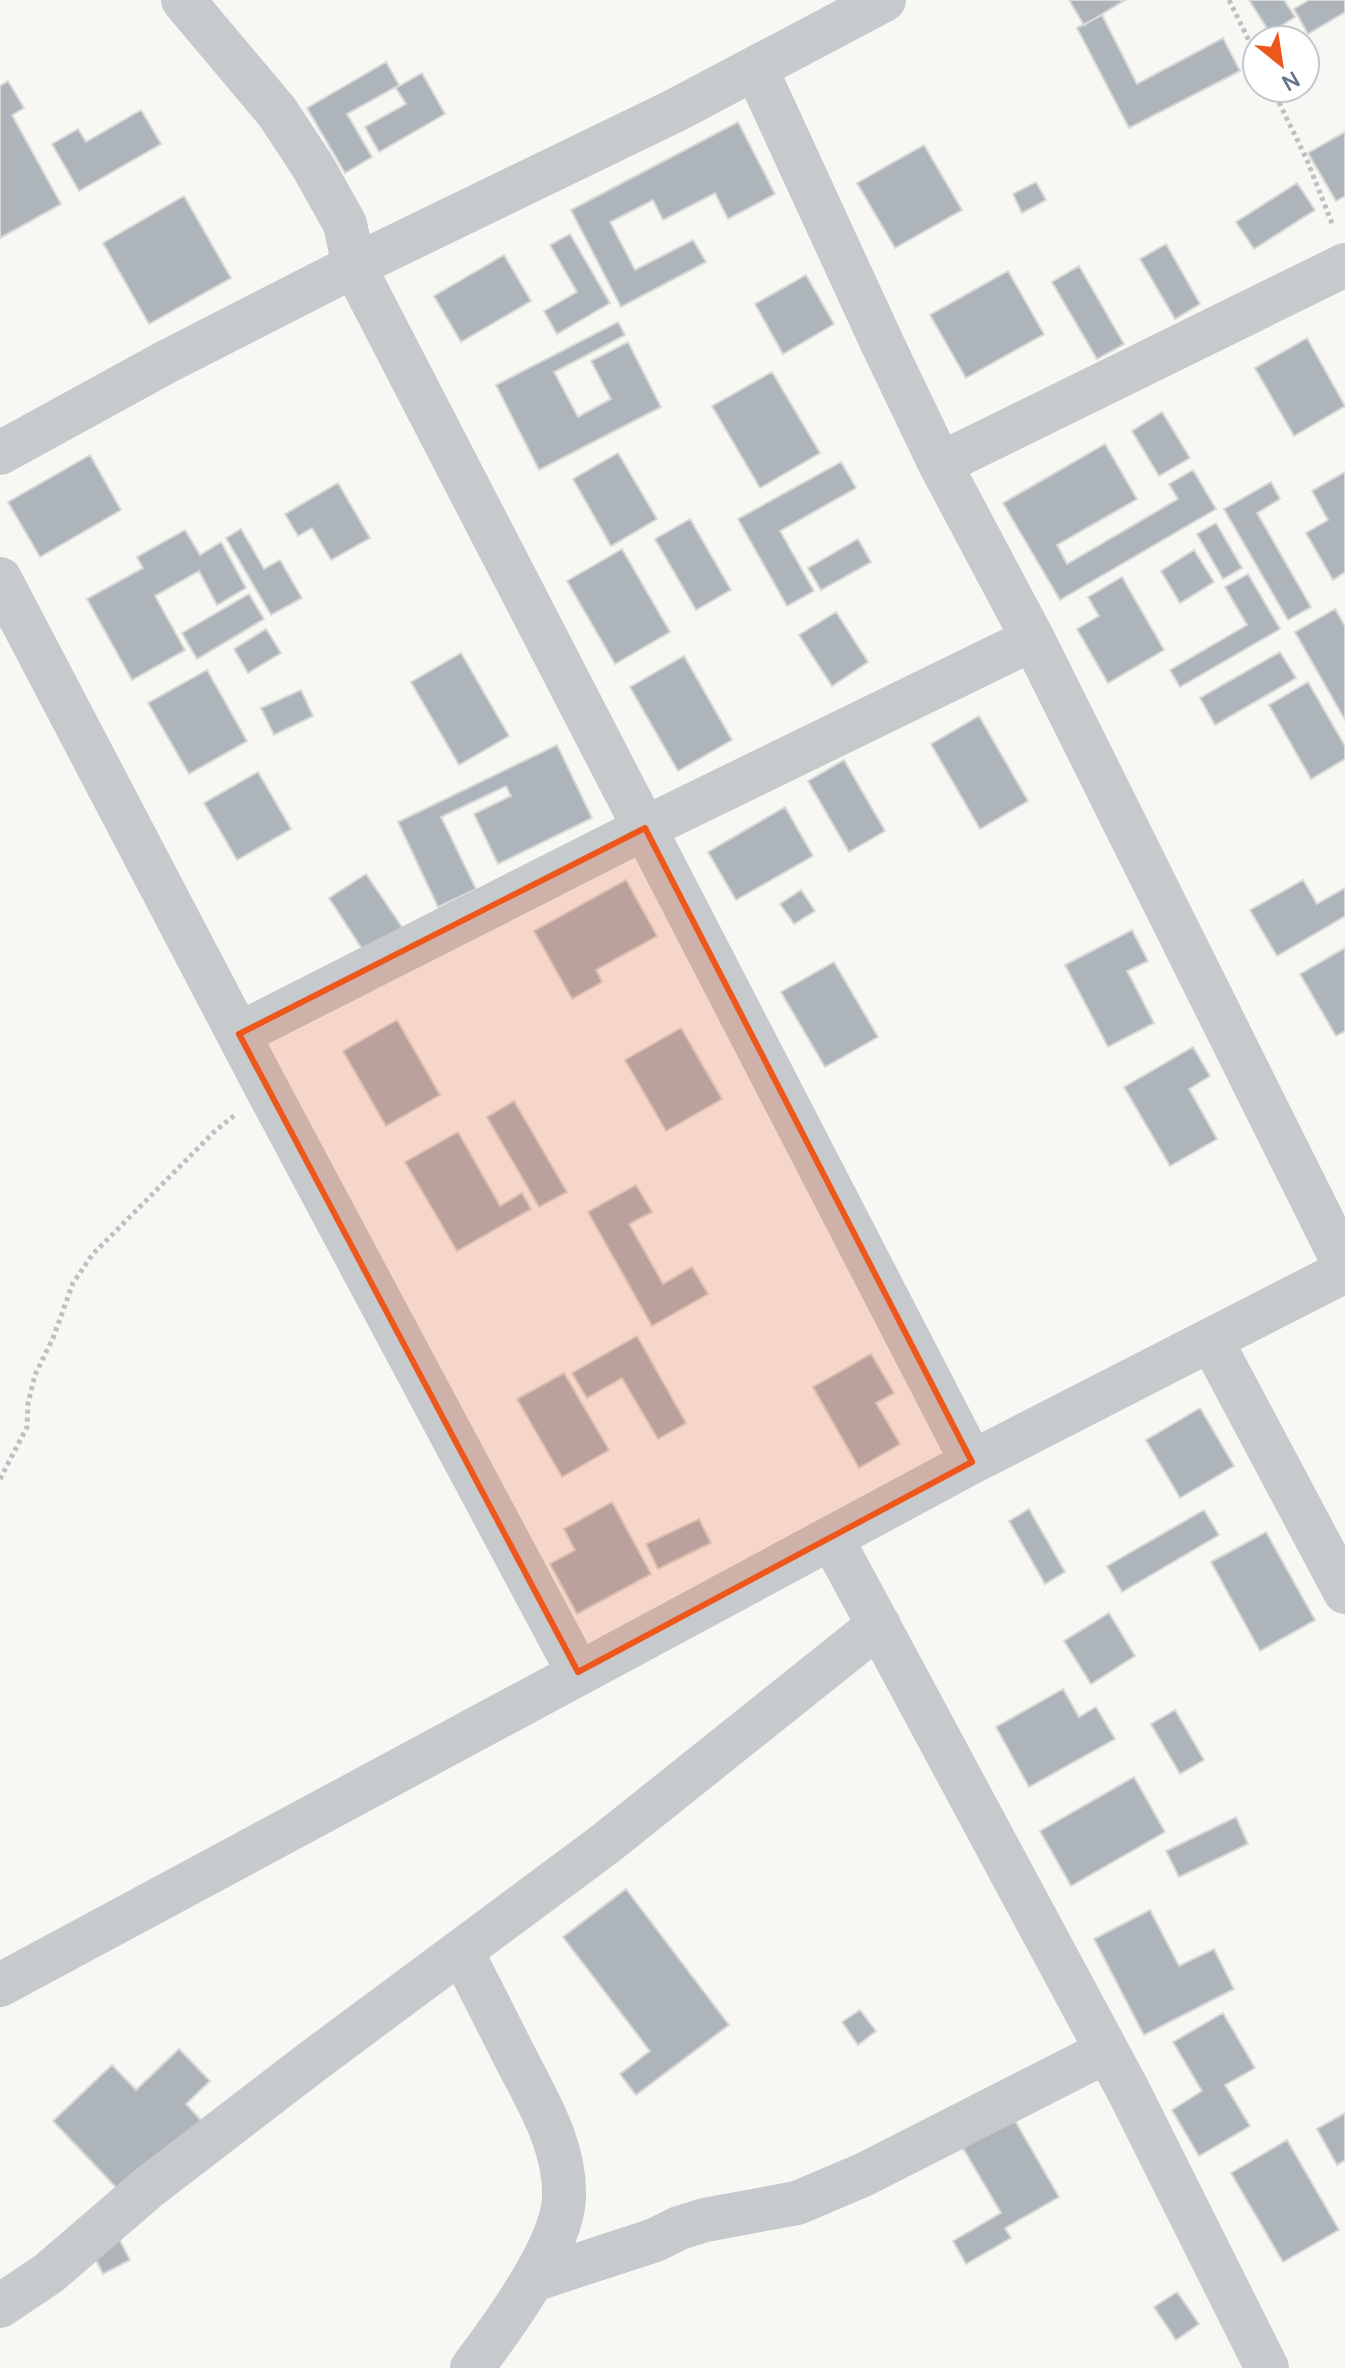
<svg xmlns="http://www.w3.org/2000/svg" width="1345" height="2368" font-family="Manrope,sans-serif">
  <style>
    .building { fill: #adb5bb; stroke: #d8d9d6; stroke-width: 2 }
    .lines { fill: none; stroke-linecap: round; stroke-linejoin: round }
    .path { stroke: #bdc0c2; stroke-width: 5; stroke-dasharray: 4 4; stroke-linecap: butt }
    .minor { stroke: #c6cacd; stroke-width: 44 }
    .marked { fill: #ee571c; fill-opacity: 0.2; stroke: #ee571c; stroke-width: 6; stroke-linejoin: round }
  </style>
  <rect width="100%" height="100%" fill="#f7f7f4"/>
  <path class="building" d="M1069 0H1125L1084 25Z
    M1249 0H1284L1295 17 1270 33Z
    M1309 0H1345V12L1308 34 1294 9Z
    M1102 15 1137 84 1223 38 1240 71 1129 128 1077 28Z
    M386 62 399 85 347 114 372 157 345 173 307 108Z
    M422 73 445 114 379 152 365 127 406 104 396 88Z
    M8 81 24 108 12 115 61 204 0 238V86Z
    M141 110 161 144 79 191 52 144 78 129 86 142Z
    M738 122 775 194 728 219 715 193 663 220 653 200 610 222 635 270 693 240 706 262 621 307 571 210Z
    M1345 132V196L1336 201 1308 153Z
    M924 145 962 210 895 248 857 183Z
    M1036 182 1046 200 1022 213 1013 194Z
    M1297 183 1315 210 1254 249 1236 222Z
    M184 196 231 278 149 324 103 243Z
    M570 234 610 303 557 334 544 311 577 292 550 245Z
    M1166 244 1200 304 1175 319 1140 259Z
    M504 255 531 301 461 342 434 296Z
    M1079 266 1124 344 1097 359 1052 282Z
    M1008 271 1044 334 966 378 930 315Z
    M806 275 834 324 783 354 755 304Z
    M618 322 625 335 554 372 578 417 611 399 591 361 628 342 661 407 539 470 496 385Z
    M1307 338 1345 406 1294 436 1255 368Z
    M772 372 820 453 760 488 712 406Z
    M1162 412 1190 458 1159 476 1132 431Z
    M1105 444 1137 499 1057 545 1067 564 1178 499 1169 484 1193 470 1216 509 1060 600 1003 503Z
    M618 453 657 519 611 546 573 479Z
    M90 455 121 510 40 557 8 502Z
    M841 462 856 488 780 531 814 591 787 606 738 519Z
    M1345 472V572L1333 580 1306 533 1328 520 1312 491Z
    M1271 482 1280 499 1257 513 1311 607 1288 620 1224 509Z
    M338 483 370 538 331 560 312 528 298 536 285 514Z
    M690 519 731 590 696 610 655 539Z
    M1216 523 1242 568 1223 579 1197 534Z
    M241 529 264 569 280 560 302 598 271 615 226 538Z
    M185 530 200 555 221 542 246 588 217 605 199 571 155 596 185 650 132 680 87 599 143 568 137 557Z
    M858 539 871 562 821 590 808 568Z
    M622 549 670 632 615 664 567 581Z
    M1194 550 1214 582 1180 603 1161 571Z
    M1248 574 1280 629 1180 687 1170 670 1247 625 1225 587Z
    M1122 577 1164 650 1108 683 1077 629 1099 616 1088 597Z
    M249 594 264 619 197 659 182 633Z
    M1335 609 1345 626V720L1295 632Z
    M836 612 868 662 832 686 799 635Z
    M266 629 281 653 248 673 234 649Z
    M1280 652 1296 678 1215 725 1200 698Z
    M461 653 509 736 459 765 411 682Z
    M684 656 732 740 678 771 630 687Z
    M207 670 247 741 189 774 148 703Z
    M1308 682 1345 746V759L1311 779 1269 705Z
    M301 690 313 716 274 735 261 708Z
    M979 716 1028 801 980 829 931 744Z
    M557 745 592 818 498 864 474 814 511 796 506 786 441 817 476 889 438 907 398 822Z
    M844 760 885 831 849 852 808 781Z
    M258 772 291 829 237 860 204 803Z
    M785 807 813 856 736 900 708 852Z
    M366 874 406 933 368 958 329 898Z
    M626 880 657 936 596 970 602 982 572 999 534 931Z
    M1303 880 1317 904 1345 888V916L1277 956 1250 910Z
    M801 890 815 911 794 924 780 904Z
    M1132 930 1148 961 1127 971 1154 1023 1108 1047 1065 965Z
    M1345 948V1031L1336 1036 1300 974Z
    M834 962 878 1037 825 1067 781 992Z
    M397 1020 440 1095 386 1126 343 1051Z
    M681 1028 722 1099 666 1131 625 1060Z
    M1193 1047 1210 1076 1189 1089 1217 1139 1170 1166 1124 1087Z
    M514 1101 567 1192 539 1207 487 1117Z
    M458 1132 500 1206 522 1193 531 1209 457 1251 405 1162Z
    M636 1185 652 1212 629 1224 663 1284 692 1267 708 1294 652 1326 588 1212Z
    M637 1336 686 1423 658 1439 622 1378 587 1398 572 1373Z
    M871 1354 894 1393 876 1403 900 1444 859 1468 813 1387Z
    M564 1373 609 1450 562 1477 517 1399Z
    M1200 1408 1234 1466 1180 1498 1146 1440Z
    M612 1502 651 1574 577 1614 550 1564 575 1550 564 1529Z
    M1029 1509 1065 1572 1045 1584 1009 1521Z
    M1204 1510 1219 1535 1122 1592 1107 1566Z
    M699 1519 711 1543 658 1569 646 1544Z
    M1266 1532 1315 1620 1260 1651 1211 1562Z
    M1109 1613 1135 1656 1091 1684 1064 1641Z
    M1063 1689 1079 1717 1096 1707 1115 1739 1029 1787 996 1727Z
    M1175 1710 1204 1760 1180 1774 1151 1724Z
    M1134 1777 1165 1832 1071 1886 1040 1831Z
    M1236 1817 1248 1844 1179 1877 1166 1851Z
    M626 1889 729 2025 636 2095 620 2074 650 2051 563 1937Z
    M1150 1910 1179 1966 1214 1949 1234 1989 1144 2035 1094 1939Z
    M860 2010 876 2031 858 2045 842 2022Z
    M1223 2013 1255 2068 1225 2085 1250 2126 1199 2156 1172 2110 1202 2091 1173 2042Z
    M179 2049 210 2081 186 2104 207 2127 129 2201 53 2121 112 2065 136 2090Z
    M1345 2113V2160L1337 2165 1317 2129Z
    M1014 2119 1059 2197 1005 2228 1011 2238 966 2264 953 2241 1001 2213 963 2148Z
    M1287 2140 1339 2230 1283 2262 1231 2173Z
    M119 2239 130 2260 103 2274 92 2252Z
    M1177 2292 1199 2324 1176 2340 1154 2307Z"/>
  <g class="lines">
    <path class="path" d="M1229 0 1257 57
      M1272 88 1307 160 1333 226
      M0 1479 27 1427 28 1403 35 1375 53 1338 73 1283 92 1255 216 1130 235 1115"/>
    <path class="minor" d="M183 0 277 112 312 165 345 224 354 266 972 1462
      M756 69 883 345 940 464
      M1345 265 940 464 1033 639 1345 1266
      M0 453 166 362 354 266 676 110 884 0
      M0 579 267 1089 578 1672
      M239 1034 645 828 1033 639
      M1211 1340 1345 1592
      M832 1539 1128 2090 1267 2368
      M462 1952C479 1986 497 2021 514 2055 537 2100 566 2146 564 2198 562 2247 502 2328 472 2368
      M0 1985 972 1462 1345 1271
      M533 2280 655 2240 679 2228 705 2220 797 2203 863 2175 1107 2051
      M0 2306 49 2273 149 2187 313 2061 605 1844 879 1625"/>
  </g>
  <path class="marked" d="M645 828 972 1462 578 1672 239 1034Z"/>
  <g transform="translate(1281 64) rotate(150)"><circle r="38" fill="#ffffff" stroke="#c1c8cf" stroke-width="2"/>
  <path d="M0-6L14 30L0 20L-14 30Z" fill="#ee571c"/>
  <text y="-12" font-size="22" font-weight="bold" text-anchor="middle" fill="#647687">N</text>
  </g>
</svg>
